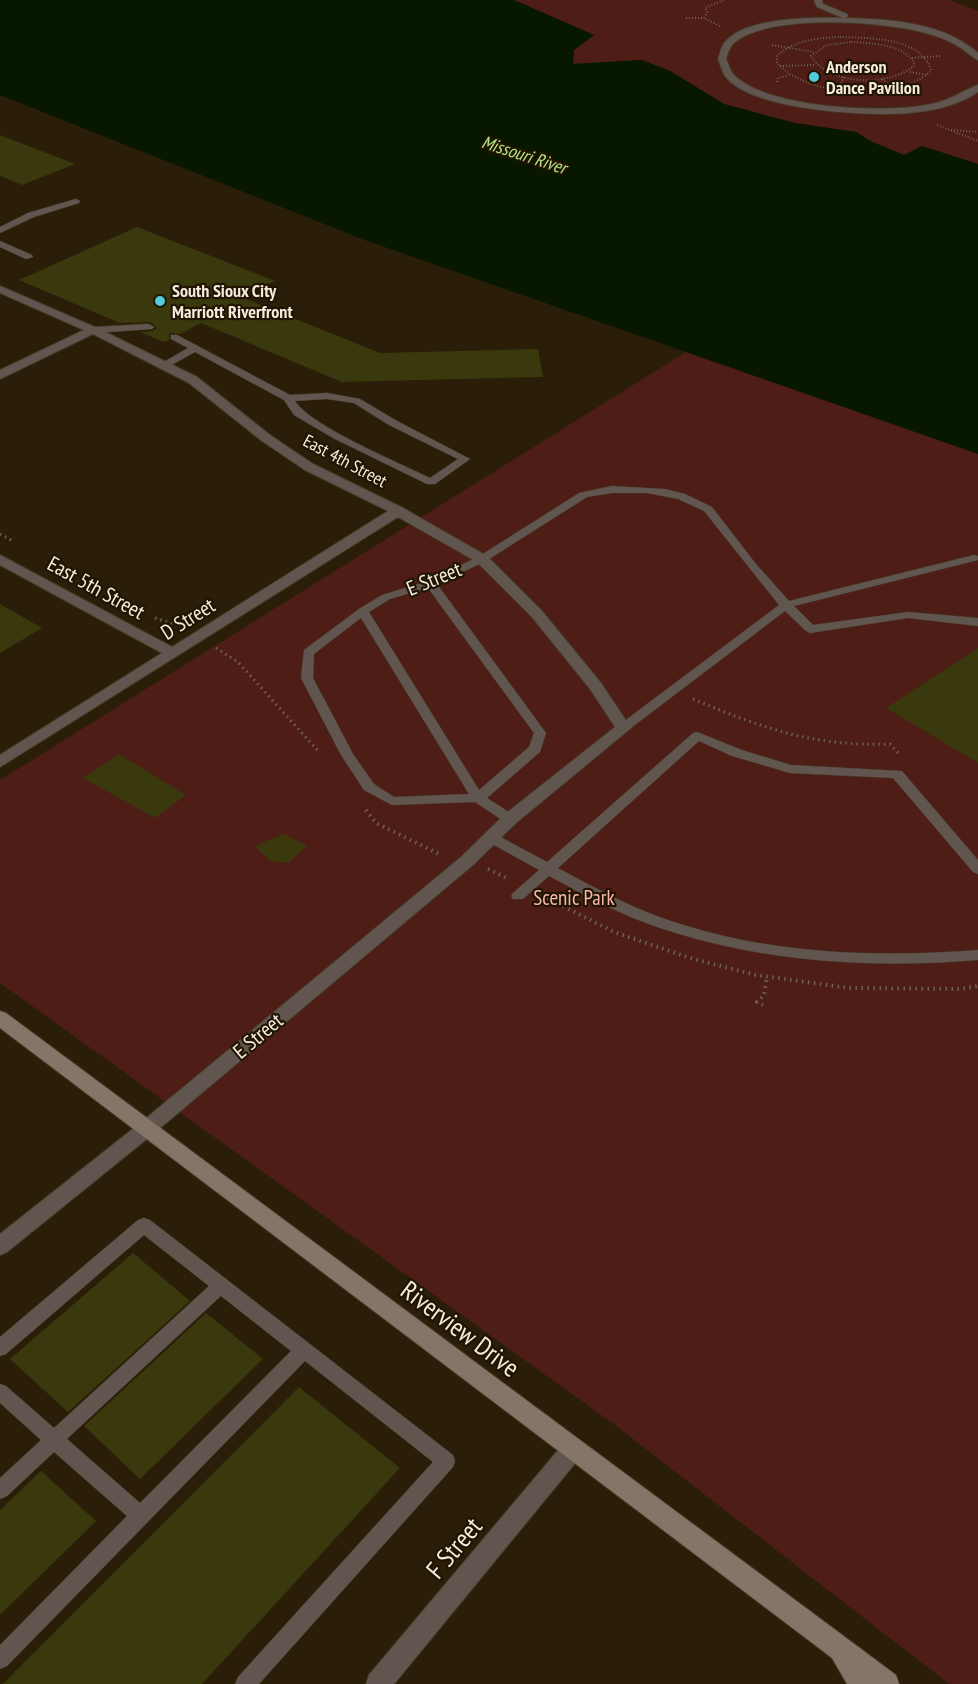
<svg xmlns="http://www.w3.org/2000/svg" width="978" height="1684" font-family="'PT Sans Narrow',sans-serif">
  <style>
    .green { fill: #4d1d16 }
    .water { fill: #071700 }
    .building { fill: #3a380d }
    .lines { fill: none; stroke-linecap: round; stroke-linejoin: round }
    .service-casing { stroke: #463b26; stroke-width: 1 }
    .minor-casing { stroke: #463b26; stroke-width: 2 }
    .secondary-casing { stroke: #463b26; stroke-width: 2 }
    .path-far2 { stroke: #6e6350; stroke-width: 2; stroke-dasharray: 1 2; stroke-linecap: butt }
    .path-far1 { stroke: #6e6350; stroke-width: 3; stroke-dasharray: 1.5 4; stroke-linecap: butt }
    .path { stroke: #6e6350; stroke-width: 4; stroke-dasharray: 1.5 4.5; stroke-linecap: butt }
    .service { fill: #60564f; fill-rule: evenodd }
    .minor { fill: #60564f; fill-rule: evenodd }
    .secondary { fill: #857468; fill-rule: evenodd }
    .poi-dot { fill: #53cadc; stroke: #211501; stroke-width: 2 }
    .labels { text-anchor: middle; stroke-width: 4.5; stroke-linejoin: round; paint-order: stroke }
    .far-poi-label { font-size: 18px; font-weight: bold; fill: #f4ecde; stroke: #211501; text-anchor: start }
    .far-water-label { font-size: 18px; font-style: italic; fill: #b1e487; stroke: #211501 }
    .far-street-label { font-size: 18px; fill: #f4ecde; stroke: #211501 }
    .street-label { font-size: 21px; fill: #f4ecde; stroke: #211501 }
    .park-label { font-size: 21px; fill: #f8b7ab; stroke: #211501 }
    .near-street-label { font-size: 26px; fill: #f4ecde; stroke: #211501 }
  </style>
  <rect width="100%" height="100%" fill="#2a1e08"/>
  <path class="green" d="M514 0H949L978 11V164L922 146 904 155 870 141 856 132 795 123 724 104 670 71 642 60 573 64 574 50 593 35Z
    M686 352 978 424V1684H949L615 1425 0 983V780Z"/>
  <path class="water" d="M0 0H514L594 35 574 50 573 64 642 60 670 71 724 104 795 123 856 132 870 141 904 155 922 146 978 164V454L362 239 0 95Z"/>
  <path class="building" d="M0 135 75 164 22 185 0 176Z
    M137 227 275 281 241 297 380 353 538 349 543 377 342 382 201 323 180 334 169 333V340L164 342 140 332 152 331 156 329 155 325 150 322 120 323 19 280Z
    M0 604 42 628 0 653Z
    M978 648V763L886 708Z
    M119 754 186 795 155 818 83 778Z
    M283 834 307 846 288 863 270 861 255 846Z
    M133 1253 190 1301 68 1412 10 1359Z
    M206 1313 263 1359 140 1479 84 1426Z
    M299 1387 400 1468 202 1684H3Z
    M41 1471 96 1521 0 1615V1510Z"/>
  <g class="lines">
    <g class="service-casing">
      <path id="service" d="M76 199 80 201 79 203 34 217 0 233V227L28 213Z
        M0 241 32 255 33 257 26 259 0 247Z
        M149 324 154 327 152 329 93 333 88 330 93 327Z
        M171 335H177L290 395 327 393 360 399 397 421 470 459 435 484H427L333 438 294 415 284 400 195 352 168 367H162V363L188 348 171 339ZM327 399 354 403 389 425 458 459 430 478C398 462 312 427 295 401Z
        M612 486 665 489 685 494 712 507 756 564 789 601 974 555 978 556V560L794 606 813 625 908 612 978 618V626L908 618 810 633 806 631 785 611 627 731H619L617 728 619 725 779 605 704 511 678 499 647 493H612L587 497 486 561 437 584 546 733 540 752 487 798 515 816 517 819 515 822H505L475 802 392 805 364 790 341 755 301 678 304 650 359 609 382 595 424 582 478 557 579 493ZM428 588 534 733 529 747 479 790 369 612 390 599ZM361 618 469 794 394 797 374 784 353 754 313 678 314 654Z
        M697 732 742 750 791 765 902 771 978 860V874L973 872 893 778 790 773 732 756 699 741 558 868C593 887 628 906 665 919 765 954 874 958 978 950V960C869 969 761 962 657 927 619 914 584 895 549 876L523 899H513L511 896 513 893 539 870 485 840 483 837 485 834H495L547 862 693 733Z
        M144 1218 150 1220 453 1455 455 1461 453 1467 259 1684H235L238 1677 433 1462 305 1361 7 1666 0 1669V1645L127 1516 54 1452 7 1496 0 1499V1478L41 1440 0 1403V1384L6 1386 54 1428 209 1286 144 1235 6 1354 0 1356V1337L138 1220ZM221 1296 291 1351 140 1503 67 1439Z"/>
    </g>
    <g class="minor-casing">
      <path id="minor" d="M814 0H822L823 4 847 14 848 16 845 18C889 19 943 22 978 53V60C971 57 966 51 959 47 950 41 940 37 929 34 886 21 770 13 734 43 730 46 728 53 726 59 729 64 730 71 734 75 768 109 886 114 931 104 949 101 962 91 978 85V92C960 104 938 110 917 112 877 118 750 111 725 76 722 71 720 64 718 59 720 54 721 46 725 42 746 17 813 17 843 18L817 7Z
        M0 286 97 328 197 377 270 435 313 464 403 508 487 556 542 611 601 683 631 728 516 823 473 865 153 1134 7 1252 0 1255V1234L139 1124 461 857 504 815 615 727 590 689 532 617 477 562 398 517 0 767V755L162 653 0 565V555L172 647 388 511 305 470 262 441 189 383 93 334 0 379V370L84 330 0 293Z
        M573 1438 581 1442 584 1449 581 1456 394 1684H366L369 1675 565 1442Z"/>
    </g>
    <g class="secondary-casing">
      <path id="secondary" d="M0 1011 6 1013 896 1675 899 1684H847L832 1658 0 1028Z"/>
    </g>
    <path class="path-far2" d="M686 18H704
      M720 26 704 18 707 12 705 8 724 0
      M840 37C868 38 923 37 931 71 897 102 809 98 777 63V56C793 40 819 38 840 37Z
      M851 42C871 43 906 44 915 65 890 87 829 86 811 56L827 45Z
      M772 45 814 52
      M912 58 940 56
      M780 66 814 65
      M910 72 928 75
      M882 79 895 90
      M777 82 778 78 789 75
      M839 89 844 76
      M937 125 978 141
      M951 130 978 132"/>
    <path class="path-far1" d="M0 534 11 540
      M155 618 176 625
      M216 648 238 662 320 753
      M693 699C762 728 814 747 890 744L900 755"/>
    <path class="path" d="M366 810 376 823 441 855
      M488 869 509 879
      M547 898 614 932 690 958 756 975 849 988 961 989 978 986
      M763 1005 757 1002 764 995 767 976"/>
    <use href="#service" class="service"/>
    <use href="#minor" class="minor"/>
    <use href="#secondary" class="secondary"/>
  </g>
  <g class="poi-dot">
    <circle cx="814" cy="77" r="6"/>
    <circle cx="160" cy="301" r="6"/>
  </g>
  <g class="labels">
    <g class="far-poi-label">
      <text x="826" y="73">Anderson<tspan x="826" dy="21">Dance Pavilion</tspan></text>
      <text x="172" y="297">South Sioux City<tspan x="172" dy="21">Marriott Riverfront</tspan></text>
    </g>
    <g class="far-water-label">
      <text transform="translate(524 155) rotate(18)" y="6">Missouri River</text>
    </g>
    <g class="far-street-label">
      <text transform="translate(345 461) rotate(28)" y="6">East 4th Street</text>
    </g>
    <g class="street-label">
      <text transform="translate(434 579) rotate(-22)" y="7">E Street</text>
      <text transform="translate(96 588) rotate(29)" y="7">East 5th Street</text>
      <text transform="translate(188 619) rotate(-32)" y="7">D Street</text>
      <text transform="translate(258 1036) rotate(-40)" y="7">E Street</text>
    </g>
    <g class="park-label">
      <text x="574" y="905">Scenic Park</text>
    </g>
    <g class="near-street-label">
      <text transform="translate(460 1329) rotate(37)" y="9">Riverview Drive</text>
      <text transform="translate(454 1548) rotate(-50)" y="9">F Street</text>
    </g>
  </g>
</svg>
